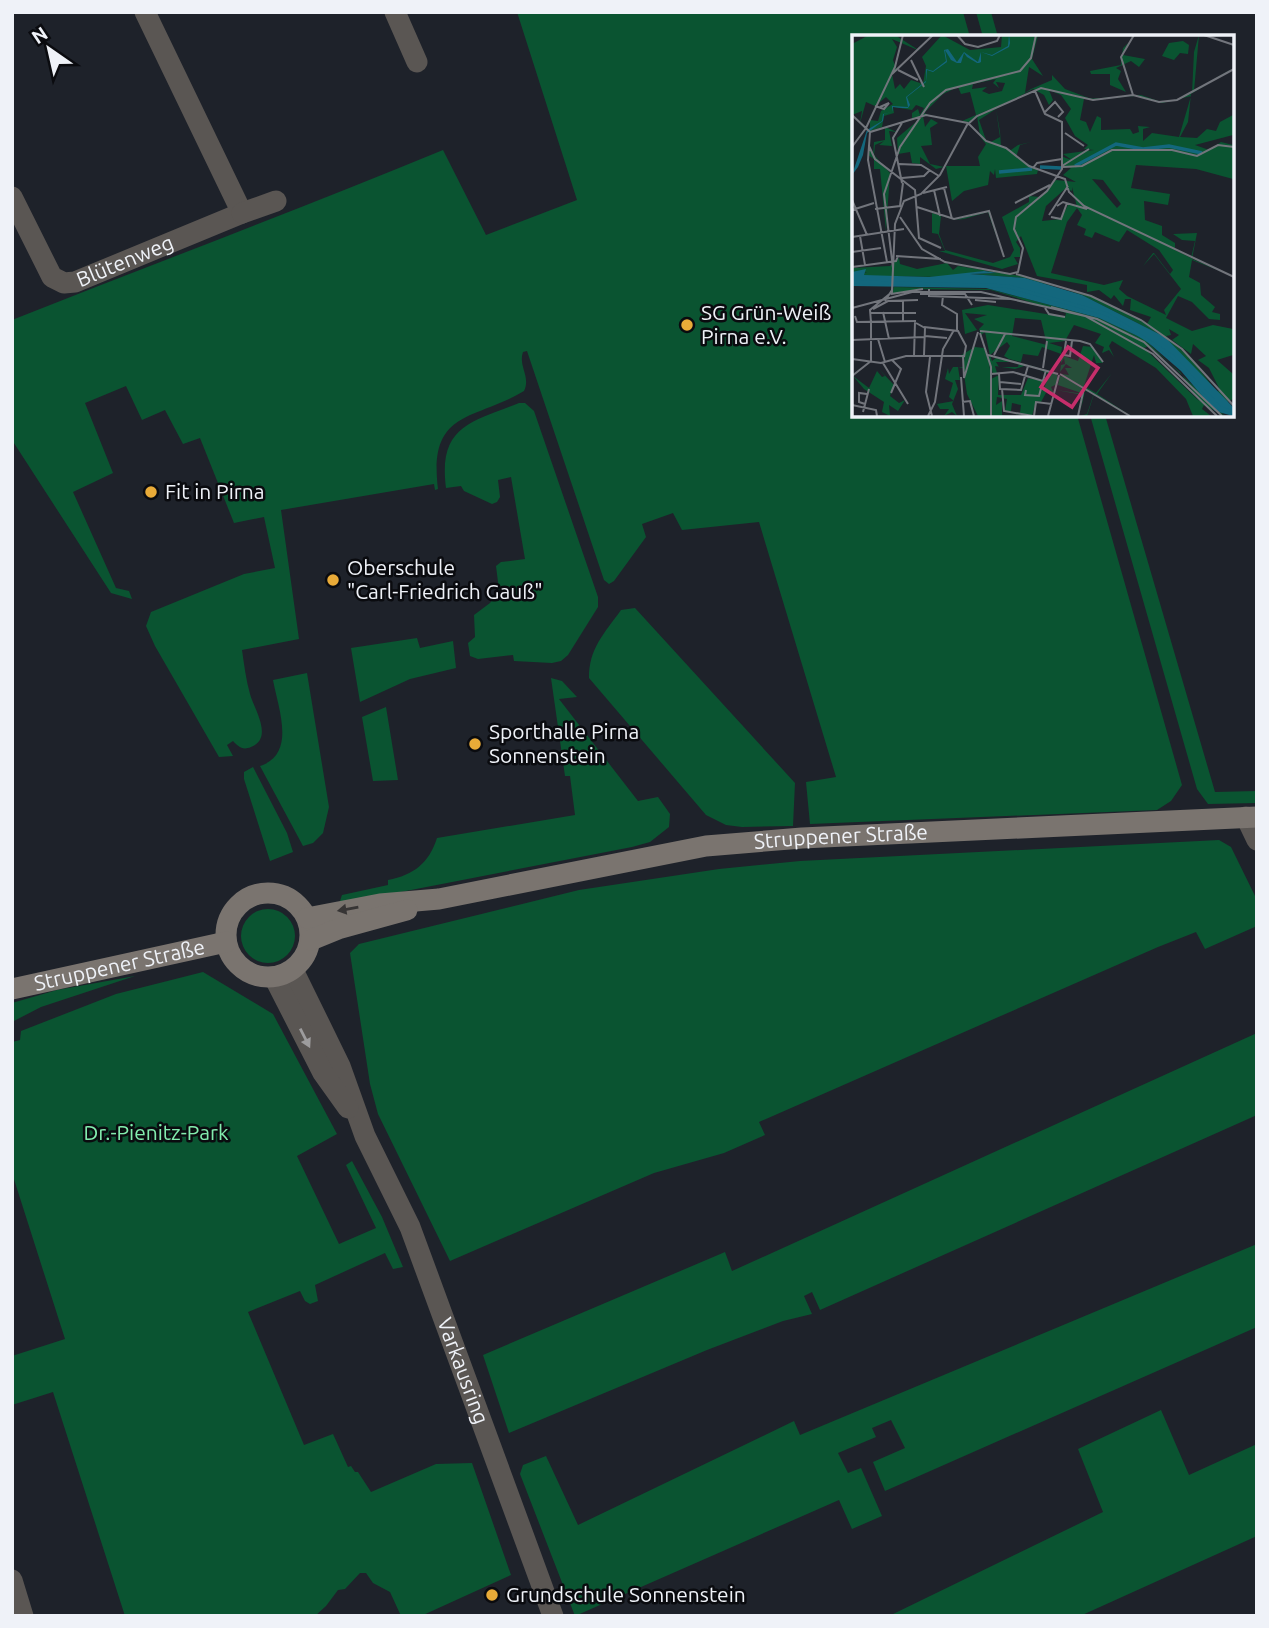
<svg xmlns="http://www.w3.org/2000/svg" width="1269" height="1628" font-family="Ubuntu,sans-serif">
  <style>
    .green { fill: #0a5431 }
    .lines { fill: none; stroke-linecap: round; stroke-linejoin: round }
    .minor { stroke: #5a5653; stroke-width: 21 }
    .secondary { stroke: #7a746f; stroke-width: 21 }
    .oneway { fill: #373535 }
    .oneway2 { fill: #9d9c9d }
    .poi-dot { fill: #e9ab38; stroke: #0a0b0f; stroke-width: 2.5 }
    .labels { text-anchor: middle; stroke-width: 5; stroke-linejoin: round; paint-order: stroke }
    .street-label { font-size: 21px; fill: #eff2f8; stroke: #0a0b0f }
    .poi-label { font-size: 21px; fill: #eff2f8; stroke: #0a0b0f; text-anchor: start }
    .park-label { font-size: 21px; fill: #83ecae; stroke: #0a0b0f }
    .inset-river { fill: none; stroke: #13677d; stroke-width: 3.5 }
    .inset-road { fill: none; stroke: #72757c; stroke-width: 2 }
    .view { fill: #c62e6b; fill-opacity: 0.15; stroke: #c62e6b; stroke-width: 3.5 }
    .inset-edge { fill: none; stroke: #eff2f8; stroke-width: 3.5 }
  </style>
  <rect width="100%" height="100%" fill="#1e222a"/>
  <path class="green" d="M517 12H963L970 37H854V415H1077L1182 785 1171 801 1157 810 810 824 806 782 836 777 759 522 682 530 673 513 642 524 646 537 614 581 609 584 604 580 527 351 523 352C518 366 531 377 524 391 475 421 428 409 438 489L435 490 434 484 281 510 299 639 242 650C244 664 246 680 250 694 254 709 274 738 251 747 242 751 238 746 233 741L227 745 233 756 219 757 155 646 146 626 151 612 244 574 275 568 264 517 234 523 200 438 183 444 165 410 142 420 126 386 85 403 113 473 73 492 116 588 129 591 132 599 111 593 12 440V320C156 263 300 209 443 150L486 235 577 200Z
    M976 12H991L998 37H983Z
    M519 403H525L534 411 598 597V607L568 655 561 661 552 663 514 661 513 655 478 659 470 656 468 643 475 637 474 615 490 603 499 590 496 566 501 562 525 559 511 477 498 480 500 497 497 502 492 504 464 491 461 486 446 488C438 426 471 422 519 403Z
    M1090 415H1105L1215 792 1257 791V803L1208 804 1197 789Z
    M635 608 795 783 793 826 742 827 726 825 706 815 589 678C589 648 604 634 621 610Z
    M417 638 420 648 453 641 456 668 410 679 360 702 351 648Z
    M307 673 329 807 323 833 313 843 303 846 260 766C297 754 278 708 273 680Z
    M551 678 562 681 577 697 559 699 638 801 658 797 670 814 669 827 650 842 632 847 339 904 342 895 388 885V880C414 875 429 863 437 838L575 815 570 776H565Z
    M386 707 398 780 373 781 362 717Z
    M253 767 287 833 293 852 270 861 244 779V772Z
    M1219 840 1231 847 1257 900V926L1205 949 1196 932 1158 947 759 1122 765 1135 724 1153 654 1173 450 1261 378 1114 370 1084 350 953 359 944 579 890 719 869 800 861Z
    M241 936a27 27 0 1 1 54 0a27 27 0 1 1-54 0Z
    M203 972 273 1014 337 1134 297 1156 339 1244 376 1228 346 1165 352 1161 382 1217 403 1267 393 1269 385 1253 315 1285 318 1301 310 1304 305 1301 300 1291 248 1312 304 1445 333 1434 348 1467 351 1466 355 1472H358L371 1492 436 1464 472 1463 511 1575 421 1616H401L390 1592 373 1583 366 1573H360L345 1589 338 1590 326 1606 315 1616H125L53 1392 12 1405V1356L65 1339 12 1173V1042L20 1040 21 1031 116 994Z
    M135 976 41 1007 12 1022V1003L57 990Z
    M1257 1033V1115L820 1310 812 1292 804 1296 812 1314 783 1321 707 1350 509 1433 483 1355 725 1252 732 1271Z
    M1257 1244V1327L885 1491 873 1462 905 1448 891 1420 872 1428 876 1437 838 1453 848 1473 861 1468 882 1516 852 1529 839 1500 575 1616 520 1474 523 1465 546 1456 578 1525 794 1421 800 1435Z
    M1161 1410 1189 1475 1257 1444V1536L1080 1616H889L1103 1512 1078 1449Z"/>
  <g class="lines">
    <g class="minor">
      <path d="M395 12 417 62"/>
      <path id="s1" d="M12 197 52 277 64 283 75 282 242 213 145 12"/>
      <path d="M242 213 276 201"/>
      <path d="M1246 817 1257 840"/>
      <path id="s2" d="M293 970 340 1066 365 1136 410 1227 553 1616"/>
      <path d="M274 977 323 1073 348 1108"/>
      <path d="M12 1580 23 1616"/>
    </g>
    <g class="secondary">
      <circle cx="268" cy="935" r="42"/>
      <path id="s3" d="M307 918 380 904 439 899 706 846 802 838 1257 817"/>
      <path d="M311 940 338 929 407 910"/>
      <path id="s4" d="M12 989 226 942"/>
    </g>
  </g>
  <defs><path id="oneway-solid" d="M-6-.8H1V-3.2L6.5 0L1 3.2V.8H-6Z" transform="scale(1.75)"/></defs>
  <use class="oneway" href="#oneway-solid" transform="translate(348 909) rotate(170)"/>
  <use class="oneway2" href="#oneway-solid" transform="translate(305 1038) rotate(63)"/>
  <g class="poi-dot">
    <circle cx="687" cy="325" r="7"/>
    <circle cx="151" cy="492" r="7"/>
    <circle cx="333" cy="580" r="7"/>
    <circle cx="475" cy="744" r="7"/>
    <circle cx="492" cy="1595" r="7"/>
  </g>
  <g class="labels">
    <g class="street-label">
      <text dy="7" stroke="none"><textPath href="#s1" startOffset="168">Blütenweg</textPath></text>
      <text dy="7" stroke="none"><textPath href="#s3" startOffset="541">Struppener Straße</textPath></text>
      <text dy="7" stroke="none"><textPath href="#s4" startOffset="110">Struppener Straße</textPath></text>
      <text dy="7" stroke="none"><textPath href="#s2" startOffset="436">Varkausring</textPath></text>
    </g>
    <g class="poi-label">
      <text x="701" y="320">SG Grün-Weiß<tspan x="701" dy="24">Pirna e.V.</tspan></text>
      <text x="165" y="499">Fit in Pirna</text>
      <text x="347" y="575">Oberschule<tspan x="347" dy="24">"Carl-Friedrich Gauß"</tspan></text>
      <text x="489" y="739">Sporthalle Pirna<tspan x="489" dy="24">Sonnenstein</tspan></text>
      <text x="506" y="1602">Grundschule Sonnenstein</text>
    </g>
    <g class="park-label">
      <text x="156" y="1140">Dr.-Pienitz-Park</text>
    </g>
  </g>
  <g transform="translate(852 35)">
    <rect width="382" height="382" fill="#1e222a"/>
    <path d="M17 0H43L68 16 40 4 45 12 41 25 45 36 40 39 43 54 48 49 52 54 59 45 71 49 74 31 70 22 90 0 118 15 149 12 150 0H186L180 24 191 41 177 32 173 58 179 54 200 45V40L213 54 242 65 289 60 309 67 325 65 340 58 342 17 347 0 342 56 381 33 339 59 336 87 328 102 345 103 355 94 364 96 368 87 381 80V100L343 110 357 115 369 107 381 110V144L344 134 284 130 279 153 318 159 316 170 292 166 293 185 310 191V200L323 208V215L339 223 343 206 330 205 321 199 345 198 340 224 381 241 340 225 337 242 348 248 349 260 363 272 360 277 368 279V285L357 284 340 267 326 261 314 283 340 296 361 290 381 294V320L365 325 381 339V364L375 367 381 372 361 356 313 302 230 260 207 252 185 247 173 243 118 239 145 238 132 236 94 242 0 241 15 237H0V233L38 231 47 223 48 229 65 234 95 228 101 235 106 231 169 241 216 254 248 265 295 289 299 282 278 275 279 264H273L271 271 262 260 259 264 247 255 235 257V250L185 241 169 201 164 207 168 213V222H162L166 229 150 234 87 216H93L86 199 80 198V178L104 185 140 175 136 176 137 177 147 209 136 177 112 184 105 185 100 184 89 181 87 199 93 215 141 228 158 222 162 215 150 182 177 167V161L188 162 204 145 224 147 211 140 219 133 210 130 211 122 220 125 211 119 242 115 232 114 236 110 223 101 213 83 219 74 209 60 197 55 201 65 197 70 192 60 181 54 144 74 148 97 149 111 159 115 166 110 179 107 168 110 164 122 186 135 185 139 144 143 143 134 142 140 138 136 136 150 112 156 100 166 94 131H128L126 122 134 109 128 102 137 108 148 102 144 74 127 85 134 105 128 100 125 81 138 74 125 80 117 87 110 86 124 80 118 57 109 59 106 52 91 59 72 78 77 80 71 81 73 92 79 84 86 88 78 93 80 110 69 111 78 129 92 132 84 134 68 122V129L60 128 58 117 46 119 45 103 70 82 60 83V78L66 74 68 80 72 73 64 70 60 75 41 72 42 78 32 81 30 92 18 96V85L26 86 29 76 41 69 34 62 23 71 14 67 8 88 10 76 0 80V9ZM144 44 141 48 147 53 144 47 153 48 150 56 137 59 130 56 135 52 120 54 121 49ZM284 61 310 68 339 61 327 102 300 98 291 106V94L298 92 286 91 287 97 281 99 278 94 249 95V83L245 81 238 97 234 87 228 85 232 64ZM240 144 251 145 269 169 265 173ZM220 152 225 172 217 168 209 184 190 186 194 171 214 153 220 156ZM225 173 230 180 225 190 234 194 232 200 240 203 243 197 267 207 275 195 307 215 321 235 318 239 302 218H301L291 231 302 219 329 254 312 275 314 280 275 261 267 254 271 245 252 250 199 238 215 187ZM317 294 327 300 320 305 339 319 341 309 354 321 346 325 357 333 368 355 365 357 340 325 314 301 319 300ZM331 6 337 10 336 19 328 18 322 25 310 21 317 8ZM276 8 271 20 293 24 287 32 279 26 264 33 269 36 266 44 274 57 258 50V39H239L238 36 269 30 271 13ZM33 92 45 97 37 96 40 111 27 110 32 106 23 110 22 120 38 138 34 196 28 134H22V124L16 120 18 112 21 121 22 107 33 105ZM42 252 137 254 247 283 292 304 373 381 352 370 350 374 359 381H341L334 364 304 333 260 306 257 311 262 322 257 315 250 318 252 312 243 308 249 299 222 290 213 306 197 308 210 312 209 319 190 312 186 321 171 319 169 327 157 324 152 321 158 311 155 307 138 320 140 326 145 322 166 327H144L147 332H166L167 328 175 330 163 334 143 331 145 338 141 339 137 326 139 344 147 340 146 360H169L176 343 191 346 192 354 197 339 177 330 205 339V349L199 352 202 359 195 356 189 367 184 366 180 381H174L157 378 173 380 168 378 169 370 160 368 159 376H153L155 364 145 362 144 370 150 366V380L165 381H126L115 359 111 333 106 332 108 345H103L106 354 100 369 105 381 100 377 92 381 97 374H88L85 369 102 366 97 362 101 348 93 344 96 333 97 339 101 332H111L113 321 112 323 106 322 123 312 132 313 135 322 138 321 133 297 129 300 127 294 132 289 122 284 135 280 113 278 125 295 113 299 110 275 136 270 213 282 214 278 139 255 61 254 67 255 40 259ZM163 283 189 285 195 310 160 301ZM297 311 328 337 347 366 292 313ZM231 311 241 312 251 328H244L242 320 232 351 244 358 260 338 245 359 279 381 242 359 235 381H229L235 379 242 358 233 356 229 374 231 360 204 355 232 359 206 350 208 341 214 342 209 339 217 340 213 333H220L214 329 208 337 209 330 213 329 212 323 209 328V320L226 326ZM27 334 42 350 38 361 47 368 53 365 46 376 37 370 38 381 30 377 32 367 12 354 1 341 17 353 25 336 30 342 33 341Z" fill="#0a5431" fill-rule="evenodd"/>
    <path d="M157 0 158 8 157 12 140 21 129 17V27L127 28H125L115 22 112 18 109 28H105L99 25 93 15 95 27 81 37 75 35 74 47 55 62 58 70 56 73H50L41 72 40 77 32 79 31 86 15 98 11 120 6 132 0 140 15 95 30 86 31 79 40 77V71L56 72 54 62 74 46V34L81 36 94 26 92 15 96 14 105 27 112 17 126 27 129 17 140 20 156 11ZM14 234 12 240 77 242 132 236 145 238 118 239 173 243 230 260 313 302 381 372V381L363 376 329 336 292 304 247 283 134 253 0 251V237Z" fill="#13677d"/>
    <path class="inset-river" d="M223 131 264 109 291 114 317 111 350 118M188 132 209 133M147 137 180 134M0 247 37 248M43 248 155 251 255 279 320 321 368 373 382 378"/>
    <path class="inset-road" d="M105 0 113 9 126 12 145 6 148 0M352 0 382 10M59 25 72 52M46 35 66 45M40 39 81 0M281 60 269 22 282 0M23 71 32 74 37 68 28 72M193 77 203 67 211 77 206 82M0 80 18 97 74 80 116 88M117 89 134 106 154 113 177 131 213 144 217 157 232 171 382 242M18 97 16 125 35 227M213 98 232 111M17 111 23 124 63 155 67 203 89 213M0 112 14 93 43 32 51 0M47 129 69 130 87 141M210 131 237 114M211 132 230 131 260 115H320L345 121 366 110 382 112M181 133 185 128 210 124M50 143 72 141 78 135M50 148 41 103 50 88M92 153 100 184M82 155 88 181M71 158 95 152M0 165 15 200M163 168 198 150M205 171 211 167 235 174M65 172 102 184 137 176 152 222M23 174 48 171 51 148M0 175 22 168M197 180 216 151M48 182 70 214 93 227 158 239 166 237 171 213 162 194 164 182 195 156 210 134V87L193 79 183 56M199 182 209 184 215 168M8 201 13 230M0 202 52 194M0 217 29 213M44 221 89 224M0 232 44 226 46 221M164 239 239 261 289 285 330 314 382 371M77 254V261L159 264 199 273M39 259 71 254M68 259H113L120 270M91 261 90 270 105 279V296M51 265V287M123 265 144 267M33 266 40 255 41 233 32 159 48 112 78 68 94 55 168 36 179 23 184 0M199 272 245 284 292 307 370 381M0 273 60 257H129L233 281 301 319 365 381M193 273 197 279 213 282M21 274 36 266 66 265M31 277 37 304M19 278H64M3 281 5 287 64 286M19 287 18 275 40 257 43 189 52 166 69 159 88 140 115 90 125 81 189 53 241 65 281 60 307 67 325 65 382 34M64 288 73 293 72 320M72 292 106 296 114 311 112 322M128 296 228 306 238 309 251 327M128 298 139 332V381M73 301 95 303M26 304 33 327M0 305 72 302M214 306 212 320 218 321 220 306M136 320 206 339M142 320 153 299M62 321 63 287M78 322 74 357 80 381M0 324 29 328 54 321H111L112 343 126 297M19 326V286M31 328 56 369M191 333 195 306M139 339 161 337 191 346M147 339 148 354 169 355 176 331M208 339 278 381M0 341 19 326M109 342 112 381M148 347 169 349M150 354 152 376 181 381M174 355 173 360 187 361 194 335M39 358 49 334 40 325M110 367 118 366 122 381M13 369 7 367V358L15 359M0 370 24 375 25 381M11 377 17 354M76 381 83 367 91 314 102 295M182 381 184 367 200 369M196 381 207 340M226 381 232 353"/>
    <path class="view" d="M216 312 246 333 220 372 189 352Z"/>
    <rect width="382" height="382" class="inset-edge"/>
  </g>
  <rect width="1269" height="1628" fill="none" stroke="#eff2f8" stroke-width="28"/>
  <g transform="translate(49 49) rotate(326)" stroke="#0a0b0f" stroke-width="5" paint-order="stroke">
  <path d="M0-5L12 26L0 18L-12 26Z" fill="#eff2f8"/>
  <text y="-10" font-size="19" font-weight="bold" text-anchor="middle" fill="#eff2f8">N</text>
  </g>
</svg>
